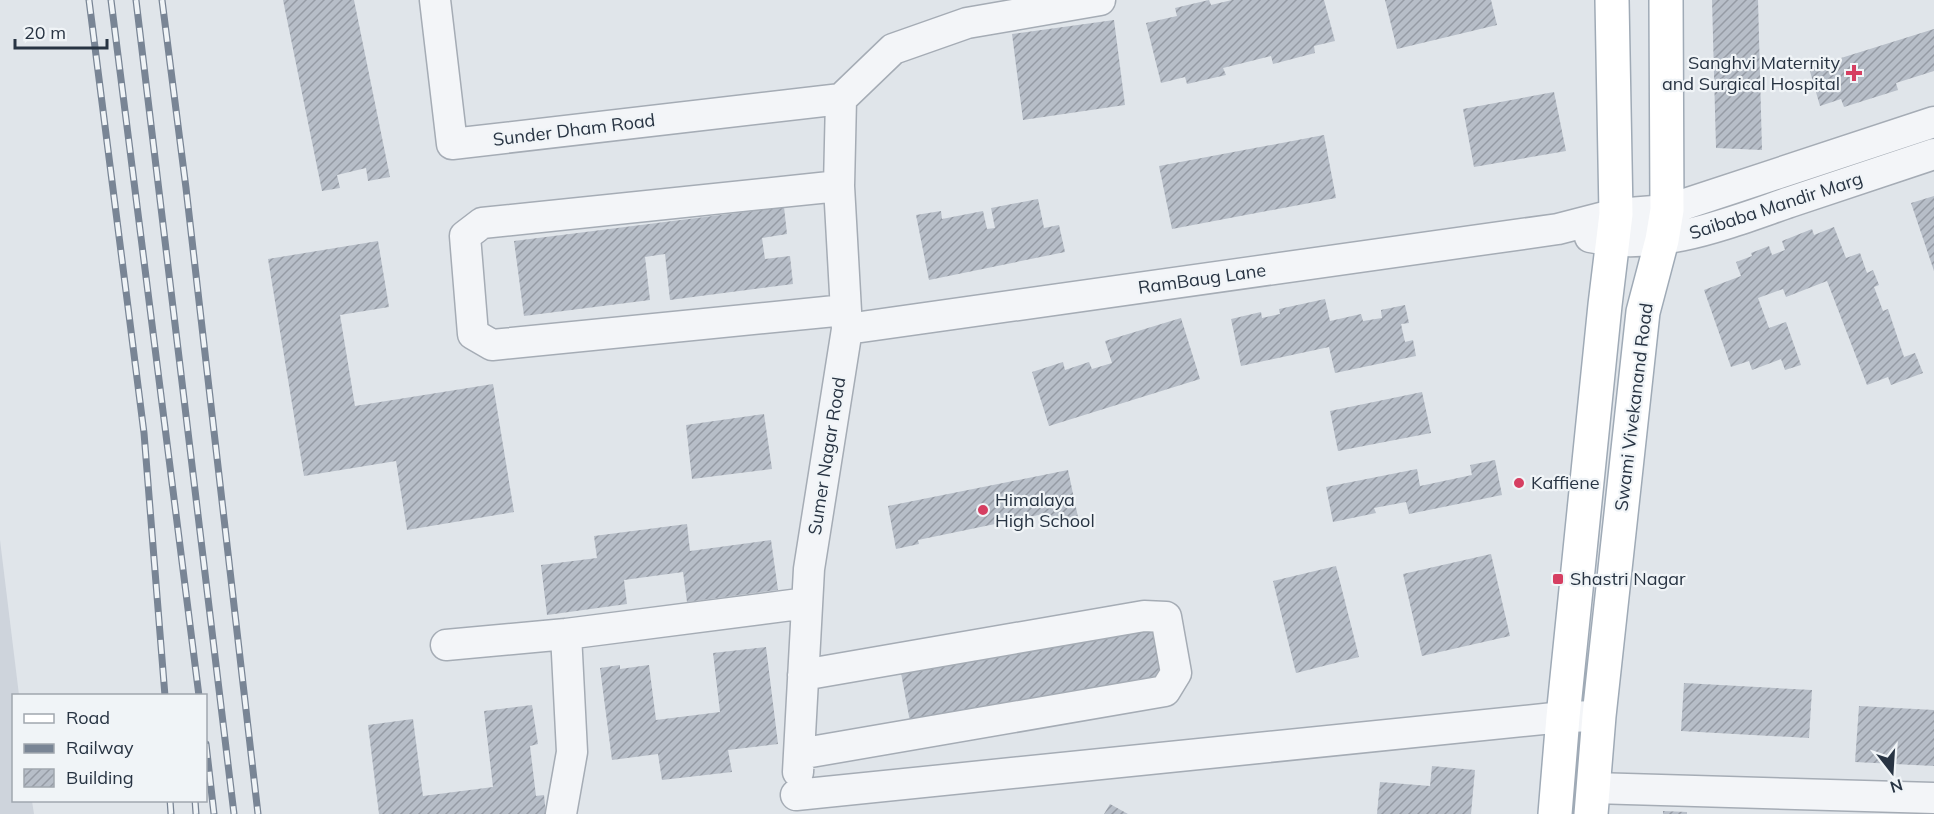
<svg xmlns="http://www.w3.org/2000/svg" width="1934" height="814" font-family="Mulish,sans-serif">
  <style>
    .built { fill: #ced4dc }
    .building { fill: url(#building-hatch) }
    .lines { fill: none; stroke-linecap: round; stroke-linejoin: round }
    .minor-casing { stroke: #a5acb5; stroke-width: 33 }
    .major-casing { stroke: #9faab6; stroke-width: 36 }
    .minor { stroke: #f3f5f8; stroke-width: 30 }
    .major { stroke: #fff; stroke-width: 33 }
    .rail-casing { stroke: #798595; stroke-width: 7 }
    .rail { stroke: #f0f4f7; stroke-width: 4.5; stroke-dasharray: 14; stroke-linecap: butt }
    .poi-dot { fill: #d63e61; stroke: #f0f4f7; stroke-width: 2 }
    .labels { text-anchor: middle; stroke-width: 4.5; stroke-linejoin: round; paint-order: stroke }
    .poi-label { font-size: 18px; fill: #283443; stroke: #f0f4f7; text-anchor: start }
    .street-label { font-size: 18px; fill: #283443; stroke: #f0f4f7 }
  </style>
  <defs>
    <pattern id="building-hatch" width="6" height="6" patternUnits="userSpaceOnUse" patternTransform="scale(1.5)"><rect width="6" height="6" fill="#b7bec8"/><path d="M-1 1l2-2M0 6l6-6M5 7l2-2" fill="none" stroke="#959ba4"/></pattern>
  </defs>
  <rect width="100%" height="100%" fill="#e0e5ea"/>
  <path class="built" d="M0 540 19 695 14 696V800L32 801 34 814H0Z"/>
  <path class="building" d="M283 0H354L390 177 368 181 366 168 337 175 340 188 322 191Z
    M1209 0 1211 5 1232 0H1324L1335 41 1314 46 1315 53 1273 64 1271 56 1223 68 1226 75 1187 84 1185 77 1161 83 1146 23 1177 16 1175 8Z
    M1385 0H1491L1497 25 1397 49Z
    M1712 0H1758L1762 150 1716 148Z
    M1114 20 1125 105 1023 120 1012 34Z
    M1934 29V71L1896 83 1898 90 1844 107 1841 99 1820 106 1809 68Z
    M1554 92 1566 151 1474 167 1463 109Z
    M1324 135 1336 198 1172 229 1159 166Z
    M1934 196V271L1911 203Z
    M1038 199 1044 228 1059 225 1065 252 929 280 916 215 941 211 942 219 983 211 987 229 995 228 991 208Z
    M784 207 787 234 762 238 765 259 790 256 793 284 670 300 665 254 645 257 650 300 524 316 514 241Z
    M1834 227 1846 258 1860 253 1867 273 1873 270 1879 285 1874 287 1883 311 1888 309 1904 357 1915 353 1923 373 1891 385 1888 377 1867 385 1827 281 1786 297 1783 289 1758 298 1769 328 1786 322 1801 365 1785 370 1781 359 1752 370 1749 361 1731 367 1704 290 1741 276 1736 262 1752 256 1751 253 1769 246 1772 255 1785 250 1782 241 1812 229 1814 235Z
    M378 241 389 307 340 315 355 406 493 384 514 512 407 530 396 461 304 476 268 259Z
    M1325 299 1330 321 1361 314 1363 321 1382 318 1381 310 1405 305 1409 323 1401 324 1405 342 1413 340 1416 356 1335 373 1329 347 1241 366 1231 319 1261 312 1262 318 1280 314 1279 309Z
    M1181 318 1200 379 1049 426 1032 372 1063 362 1065 370 1089 362 1092 369 1112 363 1105 341Z
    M1422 392 1431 433 1338 451 1330 411Z
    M764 414 772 469 692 479 686 425Z
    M1495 460 1502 495 1409 514 1406 502 1374 508 1376 513 1333 522 1326 487 1417 469 1420 486 1472 475 1470 465Z
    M1068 470 1078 517 1049 522 1048 513 918 540 919 544 896 549 888 506Z
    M687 524 690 551 771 540 778 590 687 602 683 572 624 580 627 604 547 615 541 565 597 558 594 536Z
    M1491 554 1510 636 1422 656 1403 574Z
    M1336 566 1359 657 1296 673 1273 581Z
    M1161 624 1171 679 911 727 901 673Z
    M766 647 778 744 728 750 732 772 662 780 658 754 612 760 600 668 620 665V669L649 665 656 720 720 712 713 653Z
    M1684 683 1812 690 1809 738 1681 731Z
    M532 705 538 744 530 746 536 796 544 795 546 814H379L368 725 413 719 423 796 493 787 484 711Z
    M1859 706 1934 710V766L1855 762Z
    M1432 766 1475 770 1471 814H1377L1380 782 1430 786Z
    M1110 804 1128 814H1104Z
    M1663 811 1687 812V814H1663Z"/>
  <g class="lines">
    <g class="minor-casing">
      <path id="minor" d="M435 0 452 144 841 99
        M841 99 893 49 967 23 1100 0
        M839 186 482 223 465 236 473 334 492 345 845 310
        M1590 237C1659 252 1726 224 1790 202 1838 186 1886 170 1934 154
        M847 329 1558 229 1616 214 1667 210 1934 122
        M446 645 566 634 807 603
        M799 754 1165 691 1176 673 1166 617 1144 616 803 675
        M798 772 809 569 847 329 839 186 841 99
        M1593 788 1934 798
        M796 795 1563 717 1599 716
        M561 814 572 752 566 634"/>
    </g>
    <g class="major-casing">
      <path id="major" d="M1555 814 1563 717 1605 305 1616 214 1612 0
        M1591 814 1599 716 1643 312 1662 240 1667 210 1666 0"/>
    </g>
    <use href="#minor" class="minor"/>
    <use href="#major" class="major"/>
    <g class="rail-casing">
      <path id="rail" d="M89 0 144 433 165 696
        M111 0 199 696
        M136 0 234 814
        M162 0 186 188 258 814
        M206 744 214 814
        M170 800 171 814
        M195 800 196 814"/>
    </g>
    <use href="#rail" class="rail"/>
  </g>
  <g class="poi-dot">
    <path d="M1851 64h6v6h6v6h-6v6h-6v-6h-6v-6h6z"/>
    <circle cx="1519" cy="483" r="6"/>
    <circle cx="983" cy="510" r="6"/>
    <rect x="1552" y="573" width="12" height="12" rx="3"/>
  </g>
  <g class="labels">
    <g class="poi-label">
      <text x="1840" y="69" text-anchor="end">Sanghvi Maternity<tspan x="1840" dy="21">and Surgical Hospital</tspan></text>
      <text x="1531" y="489">Kaffiene</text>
      <text x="995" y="506">Himalaya<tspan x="995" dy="21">High School</tspan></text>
      <text x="1570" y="585">Shastri Nagar</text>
    </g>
    <g class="street-label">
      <text transform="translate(574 130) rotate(-7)" y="6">Sunder Dham Road</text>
      <text transform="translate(1776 206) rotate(-18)" y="6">Saibaba Mandir Marg</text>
      <text transform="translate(1202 279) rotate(-8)" y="6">RamBaug Lane</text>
      <text transform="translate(1634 407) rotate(-83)" y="6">Swami Vivekanand Road</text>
      <text transform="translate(827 456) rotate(-81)" y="6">Sumer Nagar Road</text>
    </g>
  </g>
  <rect x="12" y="694" width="195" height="108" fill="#f0f4f7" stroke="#a0a7af" stroke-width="1.5"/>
  <rect x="24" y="714" width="30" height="9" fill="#ffffff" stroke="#a0a7af" stroke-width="1.5"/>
  <text x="66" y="724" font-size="18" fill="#283443">Road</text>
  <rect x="24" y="744" width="30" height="9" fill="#798595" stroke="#a0a7af" stroke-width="1.5"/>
  <text x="66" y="754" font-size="18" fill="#283443">Railway</text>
  <rect x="24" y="769" width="30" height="18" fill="url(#building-hatch)" stroke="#a0a7af" stroke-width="1.5"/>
  <text x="66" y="784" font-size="18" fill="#283443">Building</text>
  <g transform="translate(1892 772) rotate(163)" stroke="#f0f4f7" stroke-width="4.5" paint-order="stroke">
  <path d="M0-4.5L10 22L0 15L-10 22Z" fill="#283443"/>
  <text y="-9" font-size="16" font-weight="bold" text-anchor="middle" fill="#283443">N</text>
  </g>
  <path d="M15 39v9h92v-9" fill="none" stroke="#283443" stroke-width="3"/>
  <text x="24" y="39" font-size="18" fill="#283443" stroke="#f0f4f7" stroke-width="4.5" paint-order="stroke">20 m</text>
</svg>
